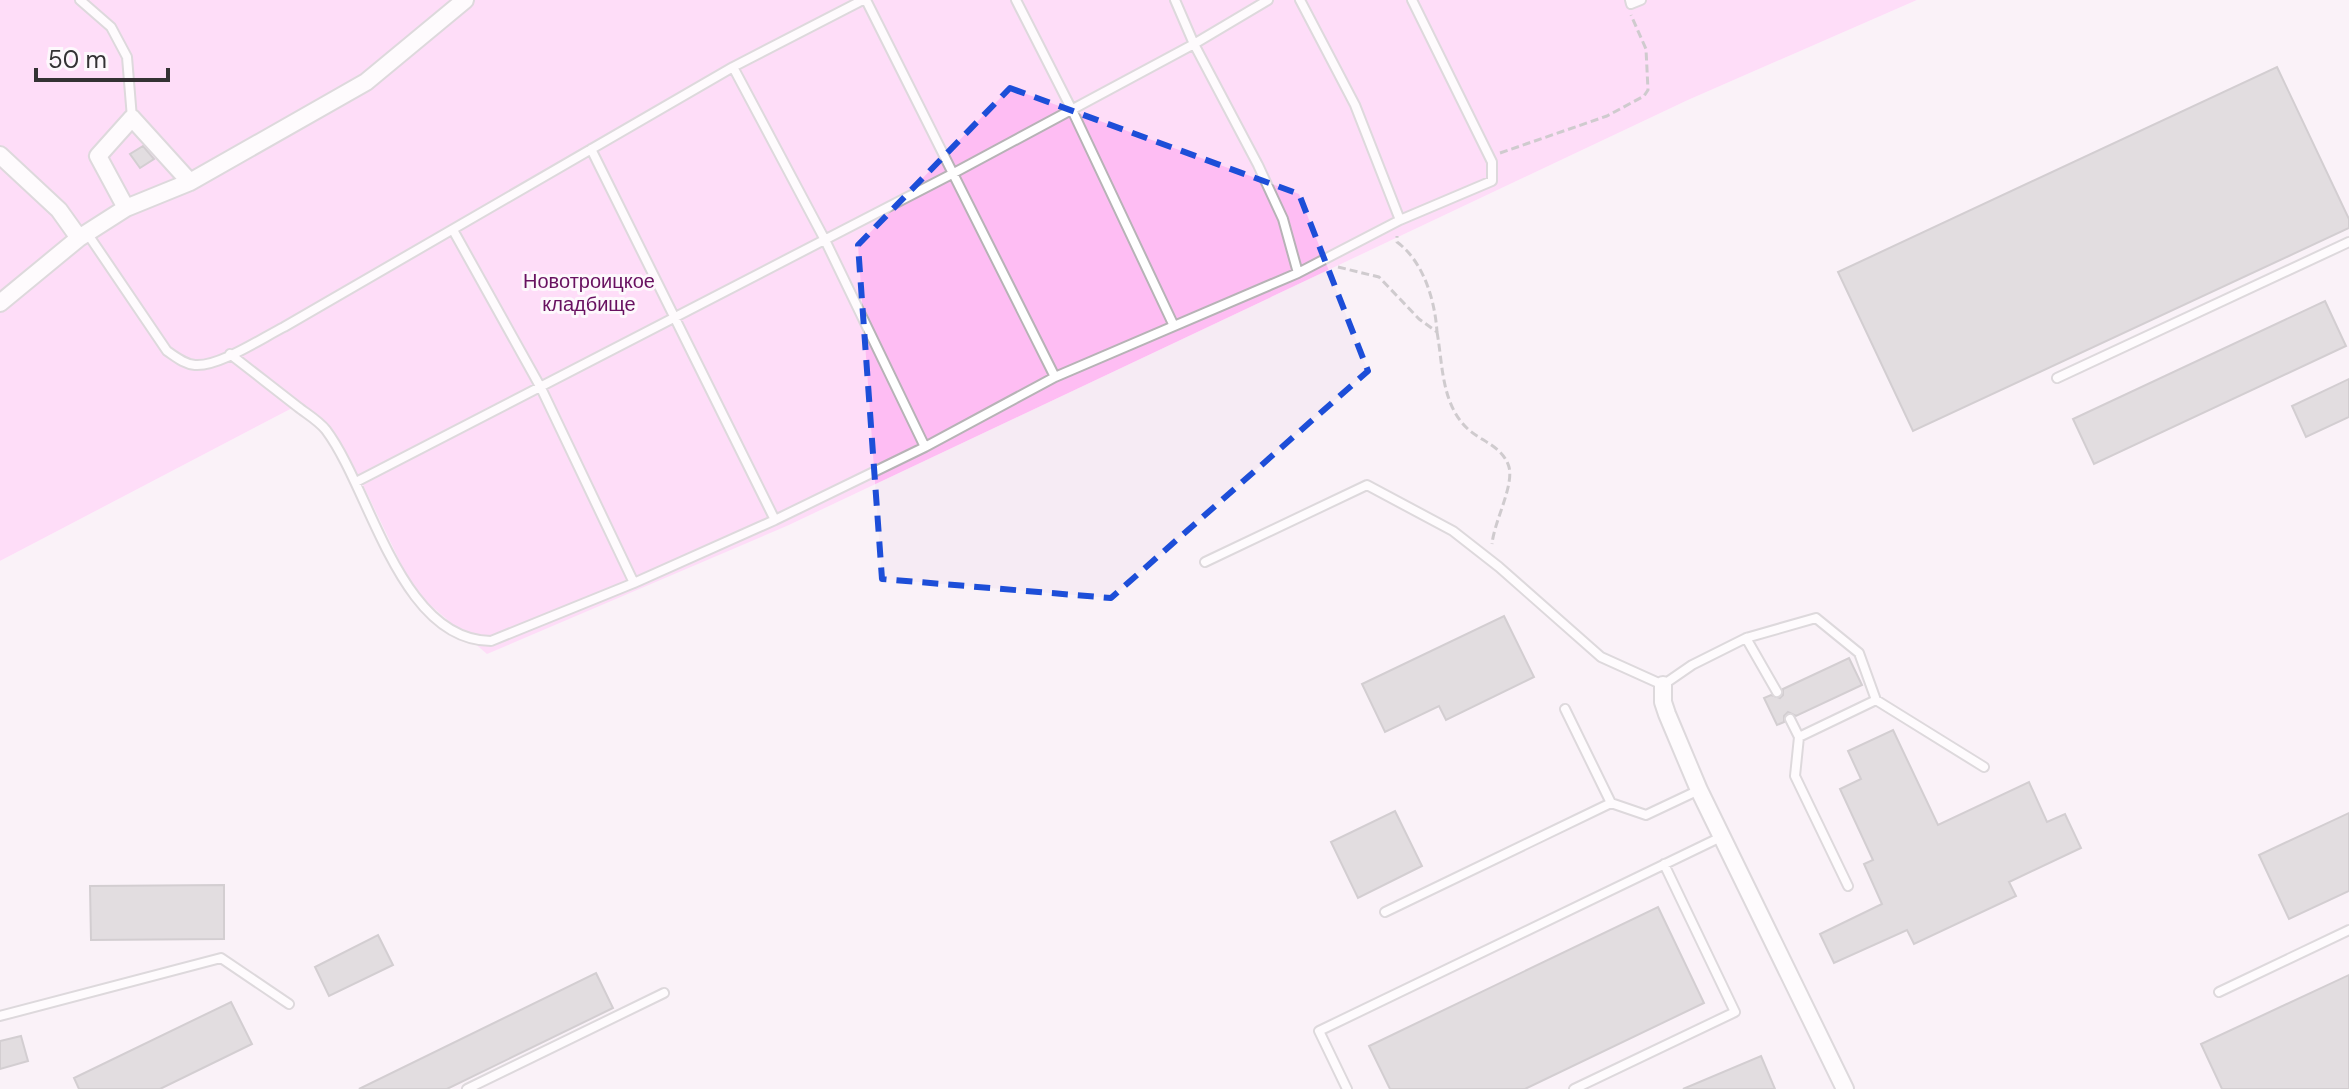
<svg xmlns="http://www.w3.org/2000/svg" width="2349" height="1089" font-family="'DM Sans',sans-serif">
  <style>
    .built { fill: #f6ebf4 }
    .green { fill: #febdf3 }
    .building { fill: #c0bcbf; stroke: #9f9b9e; stroke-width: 2 }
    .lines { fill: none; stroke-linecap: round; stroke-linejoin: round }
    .service-casing { stroke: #b7b3b6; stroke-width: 12 }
    .minor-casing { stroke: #b7b3b6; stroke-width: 20 }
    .path { stroke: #989598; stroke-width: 3; stroke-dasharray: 8 4; stroke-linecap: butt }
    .service { stroke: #fff; stroke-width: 8 }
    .minor { stroke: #fff; stroke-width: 16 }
    .marked { fill: none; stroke: #1d4ed8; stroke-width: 6; stroke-dasharray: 16 10; stroke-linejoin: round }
    .labels { text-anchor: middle; stroke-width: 6; stroke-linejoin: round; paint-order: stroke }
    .park-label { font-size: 20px; fill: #681160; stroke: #fdf8fc }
  </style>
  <rect width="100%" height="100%" fill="#fdf8fc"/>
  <path class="built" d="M1917 0H2349V1089H0V561L302 403 323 419 359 477 414 591 789 525 1688 100Z"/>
  <path class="green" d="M0 0H1917L1688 100 789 525 487 654 414 591 359 477 323 419 302 403 0 561Z"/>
  <path class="building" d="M2277 67 2349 219V228L1913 431 1838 272Z
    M143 146 154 159 140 168 130 154Z
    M2325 301 2346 346 2094 464 2073 419Z
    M2349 379V417L2306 437 2292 406Z
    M1504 616 1534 677 1446 720 1439 706 1385 732 1362 684Z
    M1849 658 1862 685 1796 716 1788 712 1784 716V722L1777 725 1764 698 1771 695 1780 698 1783 695V689Z
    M1893 730 1938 825 2029 782 2047 822 2065 814 2081 848 2009 882 2016 896 1914 944 1907 930 1834 963 1820 934 1882 904 1864 864 1873 860 1840 789 1861 779 1848 751Z
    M1395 811 1422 866 1358 898 1331 842Z
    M2349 813V891L2289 919 2259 855Z
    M224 885V939L91 940 90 886Z
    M1658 907 1704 1003 1525 1089H1390L1369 1046Z
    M378 935 393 965 329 996 315 967Z
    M596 973 613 1008 447 1089H359Z
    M2349 975V1089H2222L2201 1044Z
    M231 1002 252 1044 160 1089H79L74 1078Z
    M21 1036 28 1061 0 1069V1041Z
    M1761 1056 1775 1089H1683Z"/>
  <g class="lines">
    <g class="service-casing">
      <path id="service" d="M80 0 111 27 127 57 132 118
        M866 0 1055 377
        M1016 0 1072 110 1174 326
        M1175 0 1194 44 1258 165 1283 219 1298 273
        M1300 0 1355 105 1400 220
        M1630 0 1631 4 1641 0
        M733 67 825 240 925 447
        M591 149 775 520
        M453 230 541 388 634 583
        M87 233 167 351C176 357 184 364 195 365 219 367 262 338 284 327L733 67 863 0
        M230 354C253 372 275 389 298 407 307 414 319 421 326 430 371 490 400 641 491 641L634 583 775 520 925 447 1055 377 1298 273 1400 220 1492 181V162L1412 0
        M2057 378 2349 242
        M356 482 952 174 1194 44 1268 0
        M1205 562 1367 485 1453 531 1499 567 1601 657 1663 685 1692 665 1746 638
        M1777 692 1746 638 1816 618 1859 653 1876 700 1984 767
        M1565 709 1611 803 1646 815 1699 790
        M1790 719 1799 737 1795 776 1848 886
        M1799 737 1876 700
        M1385 912 1611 803
        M2219 992 2349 930
        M0 1016 221 958 289 1004
        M467 1089 664 993
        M1347 1089 1319 1031 1721 837
        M1574 1089 1735 1012 1664 864"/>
    </g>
    <g class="minor-casing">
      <path id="minor" d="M0 155 59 210 79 238
        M126 208 98 156 132 118 190 182
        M0 303 79 238 126 208 190 182 366 82 465 0
        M1663 685V702L1667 714 1699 790 1845 1089"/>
    </g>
    <path class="path" d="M1500 153 1607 116 1644 96 1648 90 1646 49 1631 15
      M1338 267 1379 277 1419 319 1437 332C1435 301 1424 262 1397 242V236
      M1437 332C1443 365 1441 405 1469 430 1483 442 1503 447 1509 467 1514 486 1494 522 1492 544"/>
    <use href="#service" class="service"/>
    <use href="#minor" class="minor"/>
  </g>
  <path d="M0 0H2349V1089H0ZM1010 88 1299 194 1368 371 1111 598 882 579 858 245Z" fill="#fdf8fc" fill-opacity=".55" fill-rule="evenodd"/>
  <path class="marked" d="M1010 88 1299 194 1368 371 1111 598 882 579 858 245Z"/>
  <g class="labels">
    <g class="park-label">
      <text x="589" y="288">Новотроицкое<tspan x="589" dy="23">кладбище</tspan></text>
    </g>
  </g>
  <path d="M36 68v12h132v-12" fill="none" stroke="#343234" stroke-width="4"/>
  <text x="48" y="68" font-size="24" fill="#343234" stroke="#fdf8fc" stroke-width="6" paint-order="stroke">50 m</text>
</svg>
